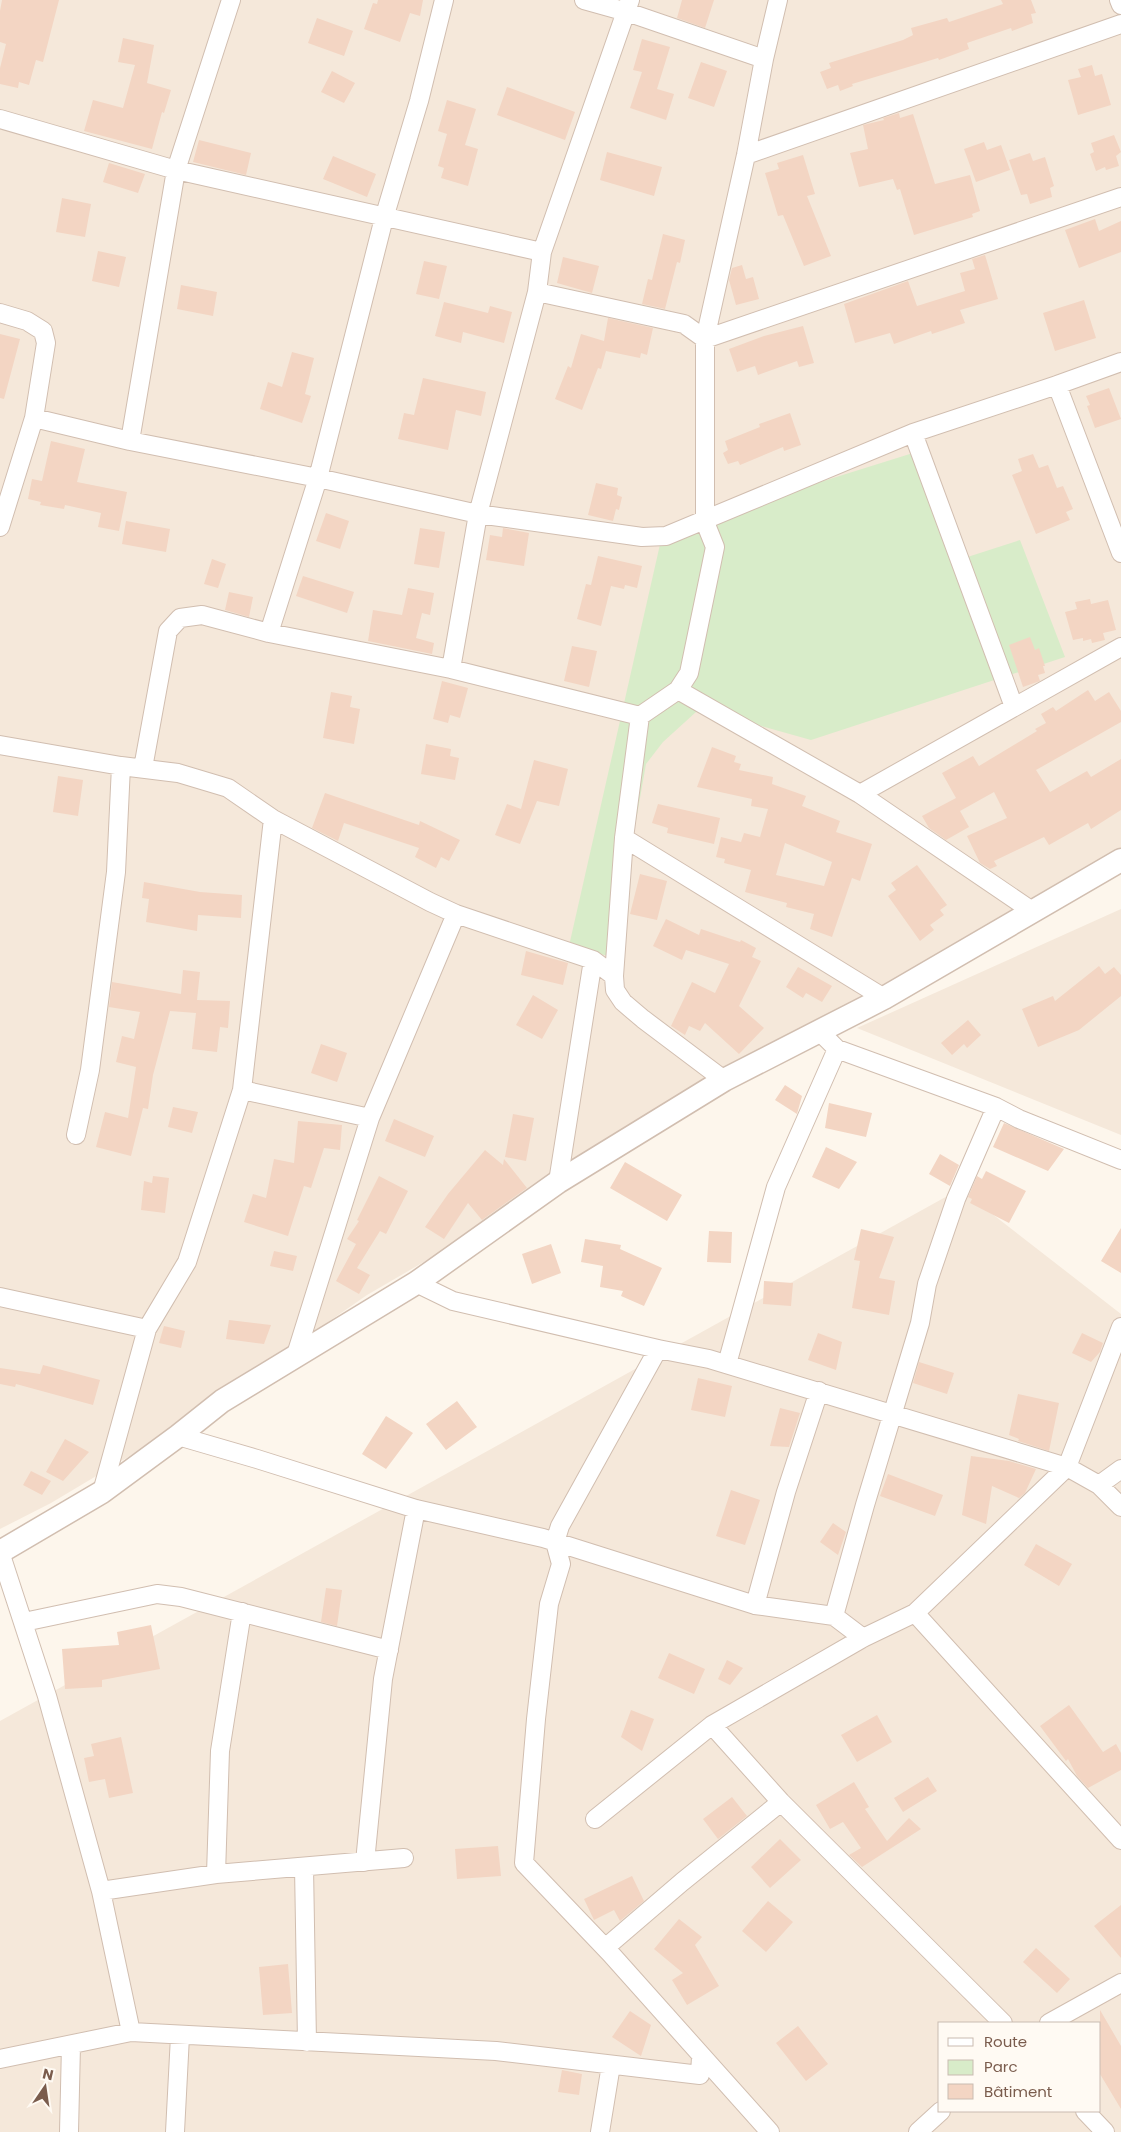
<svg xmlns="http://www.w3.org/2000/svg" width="1121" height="2132" font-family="Poppins,sans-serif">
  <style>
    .residential { fill: #f5e8da; fill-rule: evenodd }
    .green { fill: #d8ecc9 }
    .building { fill: #f3d5c3; fill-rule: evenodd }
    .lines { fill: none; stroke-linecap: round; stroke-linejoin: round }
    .minor-casing { stroke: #d1beb0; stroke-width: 20 }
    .tertiary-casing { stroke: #d1beb0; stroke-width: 25 }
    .minor { stroke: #fff; stroke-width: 18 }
    .tertiary { stroke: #fff; stroke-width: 22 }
  </style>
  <rect width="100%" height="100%" fill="#fdf6ec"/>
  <path class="residential" d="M0 0H1121V856L367 1295 170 1432 51 1503 0 1529Z
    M1121 909V1135L857 1028Z
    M960 1189 1121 1314V2132H0V1721ZM940 2023H1100V2111H940Z"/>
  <path class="green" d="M913 453 952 562 1020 540 1065 657 811 740 722 715 696 712 663 742 646 764 612 957 569 946 661 540 728 511Z"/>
  <path class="building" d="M2 0H59L43 62 36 60 29 85 19 82 18 88 0 84V68L6 44 0 42V11Z
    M378 0H423L420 16 410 13 400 42 364 29 373 3 377 4Z
    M682 0H714L705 28 677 18Z
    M1001 0H1031L1036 13 1031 14 1033 23 1012 31 1011 28 967 43 969 49 939 60 938 58 852 84 853 86 840 91 838 85 827 89 820 72 831 68 829 63 903 40 913 35 911 28 947 18 949 22 1003 4Z
    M317 18 353 31 344 56 308 43Z
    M123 38 154 45 147 83 171 90 164 113 162 112 152 149 84 131 93 100 123 108 135 65 118 62Z
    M642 39 670 47 657 89 674 94 666 120 630 108 642 72 633 70Z
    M701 62 727 71 714 107 688 98Z
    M1092 65 1095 76 1102 74 1111 105 1078 115 1068 80 1081 77 1078 69Z
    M332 71 355 83 344 103 321 92Z
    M507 87 575 112 565 140 497 115Z
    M447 100 476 109 465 145 478 149 468 186 441 178 444 168 438 166 447 134 438 131Z
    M899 113 900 118 913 114 935 184 970 175 980 211 972 214 973 217 914 235 900 189 897 190 893 179 859 187 850 153 868 149 863 125 884 120 883 118Z
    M1114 135 1121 152 1116 156 1119 166 1106 170 1105 167 1096 171 1090 154 1094 152 1091 143Z
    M199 140 251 153 246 175 193 162Z
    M984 142 987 150 1001 145 1010 170 976 182 964 149Z
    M607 152 662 167 654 196 600 180Z
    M1030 153 1033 161 1045 157 1054 186 1050 188 1052 197 1030 204 1027 194 1021 195 1009 160Z
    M803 155 815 194 807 196 831 256 804 266 783 215 778 216 765 173 779 169 777 163Z
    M333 156 376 174 367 197 323 179Z
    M109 163 145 174 138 193 103 182Z
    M62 198 91 204 85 237 56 232Z
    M1095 219 1099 231 1121 221V252L1079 268 1065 230Z
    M663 234 685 240 680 263 677 262 665 309 642 304 648 279 652 280Z
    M98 251 126 257 119 287 92 281Z
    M985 255 998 299 960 310 965 323 932 334 931 331 894 344 890 333 855 343 844 304 908 281 917 306 965 291 960 273 975 269 972 259Z
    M563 257 599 266 592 293 557 283Z
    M424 261 447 266 439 299 416 294Z
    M742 265 746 279 753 277 759 299 736 305 729 280 732 268Z
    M181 285 217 292 213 316 177 309Z
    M1084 300 1096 338 1055 351 1043 313Z
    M444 302 488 313 490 306 512 312 504 343 463 332 461 343 435 336Z
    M608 318 653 328 647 355 641 353 640 358 606 351 601 369 598 368 582 410 555 399 568 366 571 368 581 334 604 341Z
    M803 326 814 363 799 367 797 361 758 375 755 366 737 372 729 349 764 336Z
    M0 334 20 339 4 399 0 398Z
    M292 352 314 358 305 394 311 396 302 423 260 409 268 382 282 387Z
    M423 378 486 392 481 416 456 410 448 450 398 439 404 413 414 415Z
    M1109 388 1121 419 1095 428 1087 406 1090 405 1086 396Z
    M790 413 801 445 784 451 783 447 740 465 738 461 728 464 723 453 728 450 725 441 760 427 759 424Z
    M51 441 85 449 77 482 127 492 119 531 98 527 101 513 65 505 64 509 40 505 41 502 28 499 32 479 42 481Z
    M1033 454 1039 468 1048 465 1057 488 1063 486 1073 509 1066 512 1070 520 1036 534 1012 475 1022 471 1018 459Z
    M596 483 618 488 617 495 622 497 619 510 616 509 613 521 588 515Z
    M326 513 349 521 340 549 316 541Z
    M126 521 170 529 166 552 122 544Z
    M420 528 445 532 439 568 414 564Z
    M503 528 529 533 524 566 486 560 490 535 502 537Z
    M598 556 642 566 637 588 625 585 624 589 611 586 601 626 577 619 586 584 591 585Z
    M212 559 226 564 218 588 204 584Z
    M303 576 354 592 347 613 296 596Z
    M408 588 434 593 430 615 422 613 416 638 434 643 432 654 368 641 373 610 402 615Z
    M229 592 253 597 249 617 225 610Z
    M1090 599 1091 604 1108 600 1116 630 1103 633 1105 640 1092 643 1091 639 1083 641V638L1073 640 1065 612 1077 609 1075 602Z
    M1030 637 1035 650 1039 648 1045 666H1043L1045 673 1038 675 1040 681 1023 687 1009 645Z
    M572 646 597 651 589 687 564 681Z
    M442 681 468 688 460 718 450 715 448 723 433 719Z
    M1088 690 1095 701 1109 692 1121 711V722L1036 770 1050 792 1087 771 1091 777 1121 759V810L1091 829 1088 823 1049 845 1044 837 994 861 997 866 990 869 980 863 967 836 1007 818 994 792 960 811 969 827 946 840 929 828 922 816 956 798 942 773 973 756 979 766 1037 731 1035 729 1046 723 1041 714 1053 707 1056 711Z
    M331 692 352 696 350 707 360 709 354 744 323 738Z
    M426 744 451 749 450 756 459 758 455 780 421 774Z
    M712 747 736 756 734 762 741 764 739 770 773 777 772 784 806 796 802 806 840 821 836 832 872 844 860 881 852 878 832 937 810 929 814 914 786 907 787 903 745 892 751 870 724 863 725 859 716 857 721 837 741 842 744 833 760 837 768 809 751 806 752 799 697 787ZM785 843 832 862 824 886 776 875Z
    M534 760 568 769 559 806 537 801 520 844 495 835 507 804 521 809Z
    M58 776 83 780 78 816 53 812Z
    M325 793 419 825 420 821 460 840 449 861 441 857 436 868 415 857 419 848 344 823 338 841 312 828Z
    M658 804 720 818 714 844 667 833 668 828 652 823Z
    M917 865 947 905 940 910 944 915 930 925 934 930 920 941 888 896 896 890 891 883Z
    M640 874 667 881 657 920 630 914Z
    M144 882 200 892 242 895 241 918 198 915 197 931 146 922 149 899 142 898Z
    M666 919 699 935 701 929 740 942 741 940 756 948 752 957 761 961 739 1006 764 1028 739 1054 705 1023 700 1031 689 1026 685 1035 671 1026 692 982 715 993 729 964 686 950 682 960 653 946Z
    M526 951 568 963 563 985 521 975Z
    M1099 966 1105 974 1114 967 1121 975V996L1079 1030 1038 1047 1022 1009 1053 996 1055 1001Z
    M798 967 832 986 822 1002 806 993 803 998 786 987Z
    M183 970 200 972 197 1000 230 1001 228 1028 220 1027 217 1052 192 1049 196 1013 170 1011 153 1075 148 1109 143 1108 131 1156 96 1147 105 1112 128 1118 136 1067 116 1062 122 1036 134 1039 140 1012 109 1007 112 982 181 994Z
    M533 995 558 1010 542 1039 516 1025Z
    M968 1020 981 1035 967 1048 964 1044 952 1055 941 1043Z
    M321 1044 347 1053 337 1082 311 1073Z
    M785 1085 802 1096 797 1114 775 1100Z
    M829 1103 872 1113 866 1137 825 1128Z
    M173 1107 198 1112 192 1133 168 1127Z
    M513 1114 534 1118 526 1161 505 1157Z
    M394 1119 434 1136 425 1157 385 1141Z
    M298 1121 342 1125 340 1150 324 1148 311 1188 304 1186 288 1236 244 1222 253 1194 266 1198 274 1159 294 1163Z
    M1004 1123 1064 1149 1048 1171 993 1147Z
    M826 1147 857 1162 839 1189 812 1177Z
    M485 1150 503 1165 504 1159 527 1188 482 1220 468 1203 444 1239 425 1227 448 1194Z
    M940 1154 959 1165 950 1186 929 1174Z
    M625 1162 682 1195 667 1221 610 1188Z
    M986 1171 1026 1191 1009 1223 970 1203 972 1199 968 1197 977 1176 982 1179Z
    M153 1176 169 1178 165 1213 141 1210 144 1181 152 1183Z
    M379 1176 408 1191 386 1234 380 1231 357 1268 370 1275 359 1294 336 1281 356 1244 347 1239 359 1221 357 1220Z
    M1121 1228V1273L1101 1261Z
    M861 1229 894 1237 879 1278 895 1281 889 1315 852 1308 860 1261 854 1260Z
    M709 1231 732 1232 731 1263 707 1262Z
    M585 1239 621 1245 620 1249 662 1268 644 1306 621 1296 623 1291 600 1287 603 1266 581 1262Z
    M551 1244 561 1273 532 1284 522 1254Z
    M274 1251 297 1256 293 1271 270 1266Z
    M764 1281 793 1283 791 1306 763 1304Z
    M229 1320 271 1325 264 1344 226 1339Z
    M164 1326 185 1331 181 1348 159 1343Z
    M818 1333 842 1342 836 1370 808 1360Z
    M1082 1333 1103 1343 1100 1352 1091 1362 1072 1353Z
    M919 1362 954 1373 947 1394 913 1383Z
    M43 1365 100 1380 93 1405 16 1384 15 1387 0 1384V1368L40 1374Z
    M698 1378 732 1386 725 1417 691 1410Z
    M1018 1394 1059 1403 1049 1451 1018 1441 1019 1439 1009 1435Z
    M457 1401 477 1427 446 1450 426 1424Z
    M780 1408 800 1413 789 1447 770 1446Z
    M386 1416 413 1433 386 1469 362 1454Z
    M65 1439 89 1452 63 1481 46 1472Z
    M971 1456 1009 1461 1036 1469 1025 1493 1019 1498 992 1486 986 1524 962 1515Z
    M31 1471 51 1481 42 1495 23 1485Z
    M888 1474 943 1495 935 1516 880 1496Z
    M731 1490 760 1500 745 1545 716 1536Z
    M833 1523 846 1532 838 1555 820 1542Z
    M1036 1544 1072 1564 1059 1586 1024 1565Z
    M326 1588 342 1590 337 1626 321 1622Z
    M151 1625 160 1669 102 1680V1687L65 1689 62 1649 119 1645 117 1632Z
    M669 1653 705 1669 694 1694 658 1678Z
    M727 1660 743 1668 730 1685 718 1679Z
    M1069 1705 1103 1752 1116 1744 1121 1753V1770L1088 1788 1077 1776 1068 1759 1066 1761 1040 1726Z
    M631 1710 654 1719 642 1751 621 1737Z
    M877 1715 892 1742 857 1762 841 1735Z
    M121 1737 133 1793 109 1798 105 1779 89 1782 84 1758 94 1756 91 1744Z
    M928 1777 937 1791 903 1812 894 1798Z
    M854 1782 869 1807 865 1809 887 1841 909 1818 921 1829 862 1867 849 1855 861 1848 843 1822 830 1829 816 1805Z
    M732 1797 747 1816 718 1839 703 1819Z
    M780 1839 801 1860 770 1888 751 1867Z
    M498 1846 501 1876 457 1879 455 1849Z
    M632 1876 644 1901 620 1921 614 1910 594 1920 584 1899Z
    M768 1901 793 1922 766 1952 742 1931Z
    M1121 1905V1958L1094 1926Z
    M679 1919 702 1937 695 1945 719 1986 687 2005 672 1980 683 1973 654 1949Z
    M1036 1948 1070 1979 1057 1993 1023 1962Z
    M288 1964 292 2013 263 2015 259 1967Z
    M1100 2010 1121 2046V2109L1100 2074Z
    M630 2011 651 2025 641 2056 612 2037Z
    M798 2026 828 2064 806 2081 776 2043Z
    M562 2070 582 2074 579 2095 558 2092Z"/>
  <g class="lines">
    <g class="minor-casing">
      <path id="minor" d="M584 0 627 12 764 59
        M1119 0 1121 5
        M0 119 176 170 542 252
        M746 155 1121 24
        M537 292 684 324 705 339 1121 197
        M0 313 27 321 43 331 46 343 34 418 0 527
        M1057 385 1121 553
        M34 418 130 441 318 478 478 514 642 537 666 536 913 433 1057 385 1121 362
        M913 433 1014 707
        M130 441 176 170 231 0
        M269 633 318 478 384 218 419 101 444 0
        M451 669 478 514 537 292 542 252 630 0
        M678 690 860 794 1032 911
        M0 745 121 766 178 773 228 788 273 819 430 902 456 914 593 960 614 976 615 990 623 1002 643 1019 724 1080
        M143 768 168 631 180 618 202 615 269 633 451 669 640 716 678 690 689 673 715 547 705 522V339L746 155 764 59 778 0
        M860 794 1121 647
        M624 838 884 998
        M614 976 624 838 640 716
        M837 1049 996 1107 1019 1119 1121 1160
        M242 1090 370 1118 295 1358
        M370 1118 456 914
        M76 1135 90 1070 116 872 121 766
        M558 1182 593 960
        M416 1283 453 1301 658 1349 709 1359 1067 1467 1099 1485 1121 1507
        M0 1297 147 1329
        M658 1349 560 1526 555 1542 561 1564 549 1604 536 1719 524 1863 610 1953 770 2132
        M727 1364 776 1187 837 1049 820 1032
        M819 1391 786 1492 755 1605 834 1616
        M178 1436 257 1459 416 1509 543 1538 755 1605
        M1099 1485 1121 1469
        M102 1492 147 1329 187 1262 242 1090 273 819
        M0 1552 47 1696 101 1891 131 2032
        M915 1613 1121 1840
        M24 1622 157 1594 181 1597 389 1650
        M863 1638 834 1616 865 1505 920 1323 927 1284 956 1199 996 1107
        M595 1819 712 1725
        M365 1862 383 1679 416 1509
        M304 1867 307 2042
        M216 1874 220 1751 242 1612
        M101 1891 216 1874 404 1858
        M605 1948 682 1882 781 1802
        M1003 2023 781 1802 712 1725 863 1638 915 1613 1067 1467 1121 1327
        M1049 2023 1121 1983
        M0 2059 131 2032 496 2051 700 2075 701 2057
        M1085 2111 1105 2132
        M69 2132 71 2045
        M175 2132 180 2036
        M600 2132 611 2065
        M918 2132 941 2111"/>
    </g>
    <g class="tertiary-casing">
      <path id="tertiary" d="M0 1552 102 1492 178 1436 222 1401 416 1283 558 1182 724 1080 884 998 1121 860"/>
    </g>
    <use href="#minor" class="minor"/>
    <use href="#tertiary" class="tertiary"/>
  </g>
  <rect x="938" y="2022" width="162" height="90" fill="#fffaf3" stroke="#cabbb1"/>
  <rect x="948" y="2038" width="25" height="8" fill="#ffffff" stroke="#cabbb1"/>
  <text x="984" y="2047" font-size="15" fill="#7a5c4d">Route</text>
  <rect x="948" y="2060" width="25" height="15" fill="#d8ecc9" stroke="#cabbb1"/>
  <text x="984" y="2072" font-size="15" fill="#7a5c4d">Parc</text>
  <rect x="948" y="2084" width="25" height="15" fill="#f3d5c3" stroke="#cabbb1"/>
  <text x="984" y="2097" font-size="15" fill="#7a5c4d">Bâtiment</text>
  <g transform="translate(45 2087) rotate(13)" stroke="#fffaf3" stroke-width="4" paint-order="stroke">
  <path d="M0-4L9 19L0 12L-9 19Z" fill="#7a5c4d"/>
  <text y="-8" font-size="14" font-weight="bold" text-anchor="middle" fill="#7a5c4d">N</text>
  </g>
</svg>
